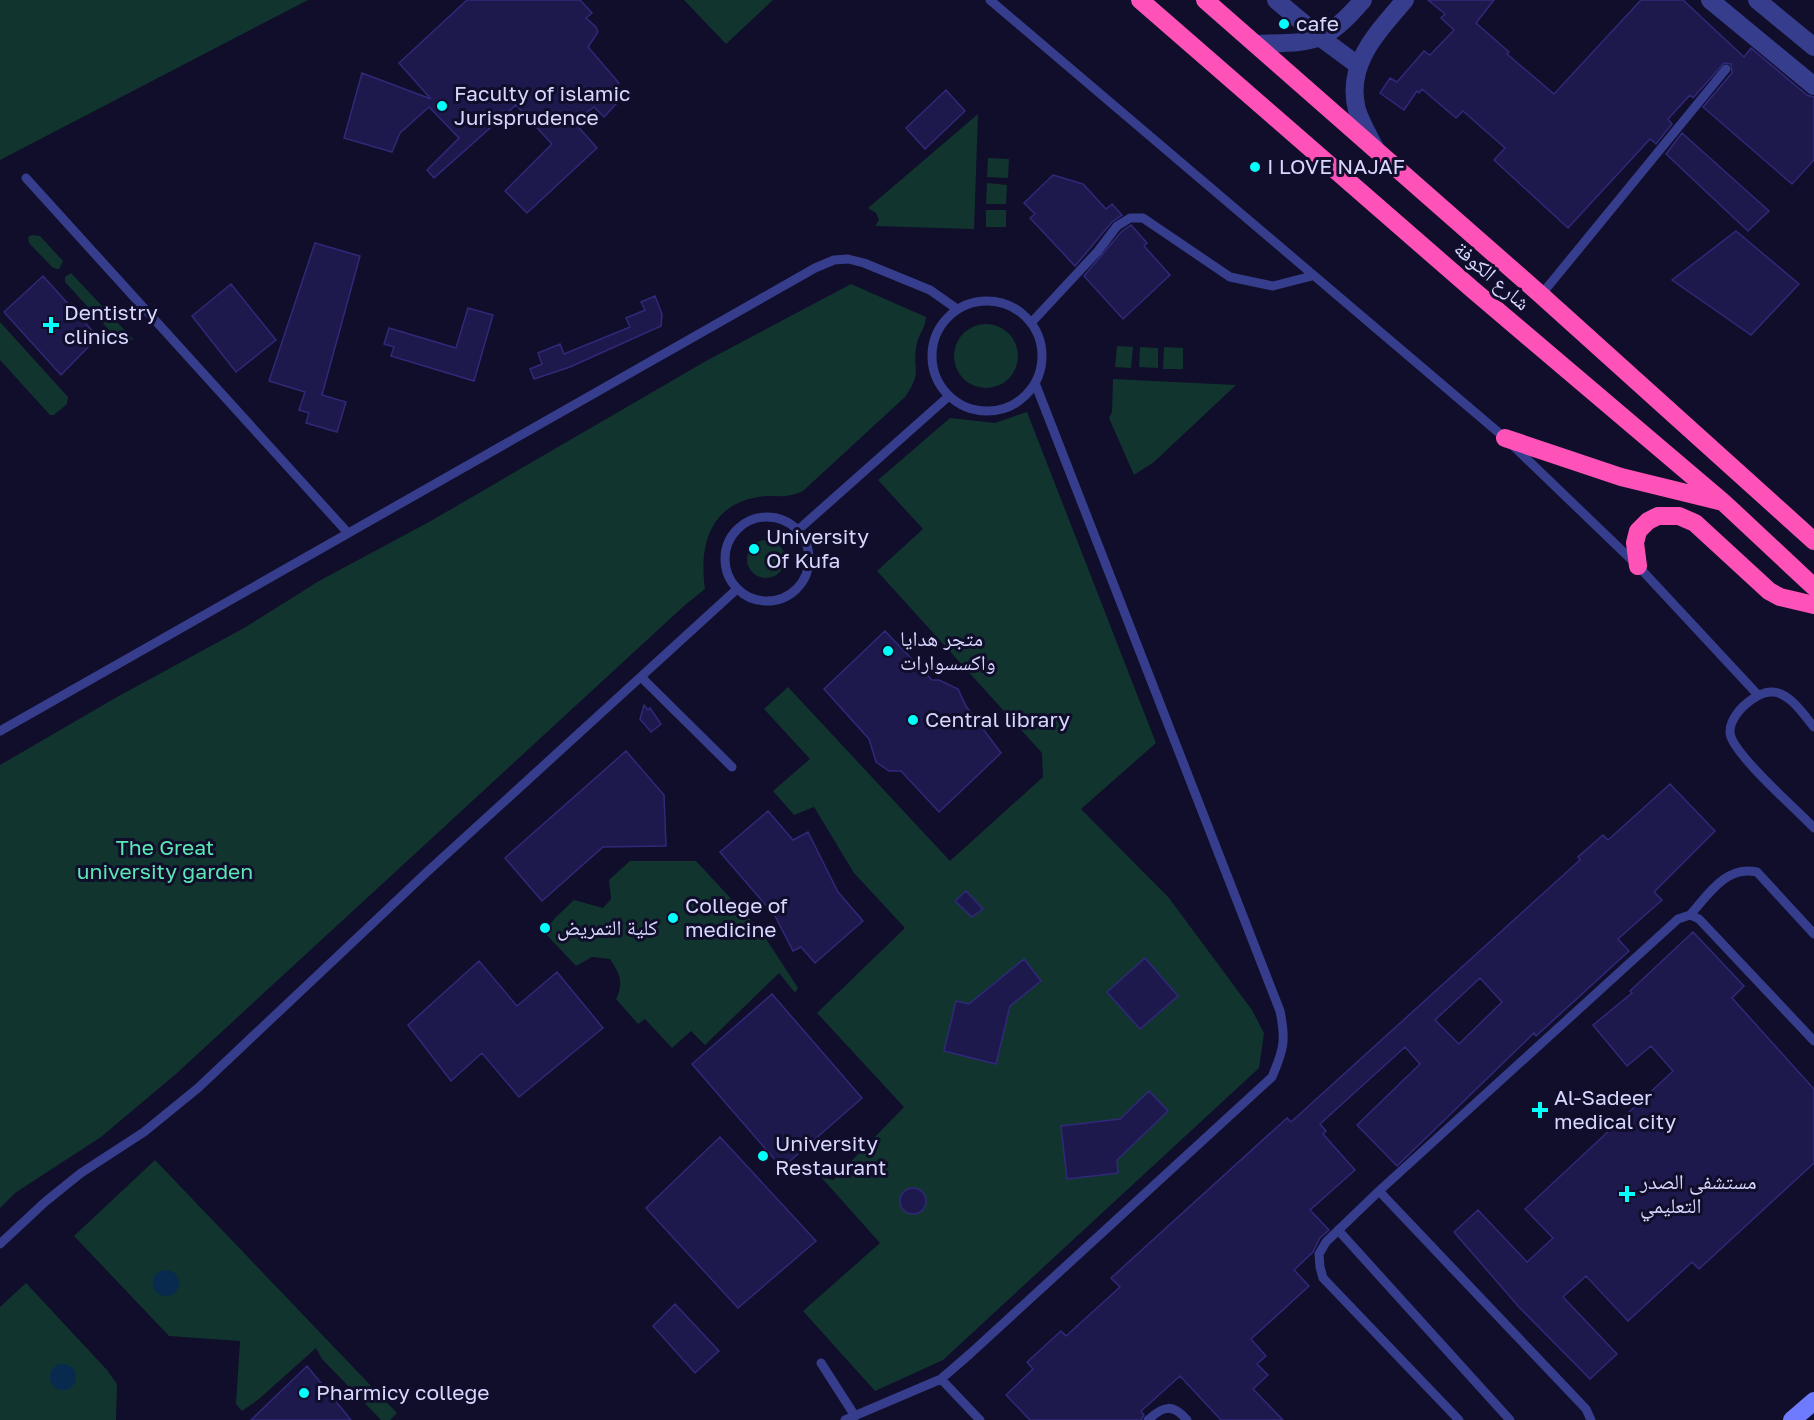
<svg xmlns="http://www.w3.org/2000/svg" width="1814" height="1420" font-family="'Golos Text','Noto Naskh Arabic',sans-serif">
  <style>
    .green { fill: #11342f }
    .water { fill: #082a4f }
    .building { fill: #1d194c; stroke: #30297a; stroke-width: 1.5; fill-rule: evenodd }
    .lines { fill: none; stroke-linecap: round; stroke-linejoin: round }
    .lane { stroke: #363d8c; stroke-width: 9 }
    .street { stroke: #363d8c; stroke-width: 18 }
    .secondary { stroke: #6e7bff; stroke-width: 18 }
    .highway { stroke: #ff52b9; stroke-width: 18 }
    .poi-dot { fill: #03fffb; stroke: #100e2a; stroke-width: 2 }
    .labels { text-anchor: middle; stroke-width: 6; stroke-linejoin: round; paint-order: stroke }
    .poi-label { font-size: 21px; fill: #d7d7ff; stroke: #100e2a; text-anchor: start }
    .street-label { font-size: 21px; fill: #d7d7ff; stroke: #100e2a }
    .park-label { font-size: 21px; fill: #5ae9b5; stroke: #100e2a }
  </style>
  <rect width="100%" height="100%" fill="#100e2a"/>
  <path class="green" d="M0 0H308L0 160Z
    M684 0H773L726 44Z
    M978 114 974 229 875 226 879 220 876 213 868 208Z
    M988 158 1009 159 1008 178 987 177Z
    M987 183 1007 185 1006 204H986Z
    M986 210H1006V227H986Z
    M32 235 40 236 63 261 59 269H56L52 267 29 243 28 237Z
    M71 273 133 339 126 345 121 343 65 282V277Z
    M851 284 926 317C925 330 919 333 917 343 911 370 924 370 905 397L803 491C782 500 777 494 758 497 709 505 699 547 705 589L685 605 177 1073 101 1137 15 1193 0 1208V765L117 697 244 628 319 581 429 522 706 361Z
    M0 322 68 397 67 404 54 415H50L0 360Z
    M954 356a32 32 0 1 1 64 0a32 32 0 1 1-64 0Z
    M1117 346 1133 347 1131 368 1115 367Z
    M1140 347 1158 348V368L1139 367Z
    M1164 347 1183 348V369H1163Z
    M1113 379 1236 385 1154 462 1134 475 1109 418 1112 412Z
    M1027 412 1156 743 1081 809 1169 898 1252 1010 1264 1033 1259 1068 943 1360 875 1391 803 1311 880 1243 821 1177 833 1180 904 1107 817 1013 905 928 854 873 814 807 794 815 773 791 810 759 764 709 788 687 950 861 1043 777 1042 753 877 571 923 529 878 480 950 418 995 423Z
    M747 559a19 19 0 1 1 38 0a19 19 0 1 1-38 0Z
    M630 861H696L761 931 798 988 795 993 779 973 705 1045 691 1031 672 1048 645 1019 638 1024 616 999C624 983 620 974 610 959L592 957 576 966 544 932 555 918 574 900 603 908 611 899 609 880Z
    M155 1160 397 1413 390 1420H381L322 1359 316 1348 259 1399 242 1411 236 1404 240 1341 169 1336 74 1236Z
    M26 1283 107 1370 117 1384 116 1420H0V1307Z"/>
  <path class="water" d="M153 1283a13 13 0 1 1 26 0a13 13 0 1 1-26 0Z
    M50 1377a13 13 0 1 1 26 0a13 13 0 1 1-26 0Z"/>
  <path class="building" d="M467 0H580L592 13 586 18 596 27 598 32 588 47 619 83 611 91 618 102 604 117 594 107 574 122 597 148 527 213 505 191 552 144 516 105 434 178 427 170 459 138 429 107 400 133 392 152 344 138 362 73 431 99 399 63Z
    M1428 0H1494L1476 23 1509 52 1507 54 1554 94 1641 0H1683L1744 57 1751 48 1807 95 1814 97V160L1792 184 1703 107 1732 73 1731 64 1724 63 1693 98 1690 95 1668 119 1672 124 1656 144 1650 139 1568 228 1494 160 1505 148 1463 111 1456 118 1422 89 1419 93 1417 91 1404 110 1380 93 1390 78 1397 82 1424 51 1430 55 1454 30 1441 18 1445 14Z
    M946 90 965 111 925 149 906 128Z
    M1682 133 1769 211 1748 231 1666 154Z
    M1053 175 1083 184 1106 209 1112 204 1122 215 1112 222 1075 266 1030 218 1035 214 1024 203Z
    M1131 225 1147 243 1144 246 1170 275 1123 319 1084 276 1122 231Z
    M1736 231 1799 284 1751 335 1672 280Z
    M315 243 360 256 322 395 346 402 337 432 306 423 309 413 299 410 305 392 269 381Z
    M43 276 98 337 61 375 4 312Z
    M231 284 276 340 236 372 192 316Z
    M655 296 662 314 661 326 570 367 534 379 530 369 542 364 538 353 560 344 564 354 630 327 626 318 645 310 641 302Z
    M468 308 493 315 474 381 391 356 394 347 384 344 389 328 456 348Z
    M885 631 932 680H939L958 689 966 706 1001 753 939 812 901 771H889L876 762 869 739 824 689Z
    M644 705 648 710 650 708 661 724 651 732 640 719Z
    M626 751 664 795 666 846 603 847 542 901 505 858Z
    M1670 784 1715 831 1654 892 1662 900 1618 939 1629 951 1536 1036 1534 1033 1397 1166 1357 1125 1420 1064 1405 1047 1320 1124 1326 1131 1323 1134 1355 1170 1310 1210 1329 1230 1320 1238 1313 1252 1294 1270 1309 1286 1251 1339 1266 1356 1257 1364 1268 1375 1253 1389 1283 1420H1221L1180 1376 1141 1411 1144 1415 1141 1420H1030L1006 1395 1033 1369 1027 1362 1061 1331 1066 1336 1120 1287 1111 1278 1287 1118 1291 1122 1580 860 1578 857 1603 835 1608 840ZM1480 978 1502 1002 1459 1044 1435 1020Z
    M768 811 793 840 808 832 838 892 863 921 815 963 801 947 793 951 775 916 720 852Z
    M966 891 983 909 972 917 955 901Z
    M1693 932 1744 986 1732 998 1814 1089V1163L1699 1269 1692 1262 1628 1321 1586 1276 1563 1297 1617 1354 1590 1379 1518 1306 1454 1232 1478 1210 1527 1262 1553 1238 1525 1209 1673 1071 1651 1046 1627 1066 1593 1025 1632 993 1630 991Z
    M1145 958 1178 996 1140 1029 1107 992Z
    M1024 959 1041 981 1010 1006 996 1064 944 1051 956 1001 969 1004Z
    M479 961 517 1006 557 972 603 1028 519 1097 482 1053 451 1081 408 1025Z
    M772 994 862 1098 782 1168 692 1064Z
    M1149 1091 1168 1111 1117 1160 1118 1173 1067 1179 1061 1126 1120 1119Z
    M720 1137 816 1241 738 1308 646 1208Z
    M900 1201a13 13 0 1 1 26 0a13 13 0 1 1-26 0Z
    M675 1304 719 1351 695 1373 653 1326Z
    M307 1366 351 1420H251Z"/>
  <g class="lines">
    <path class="lane" d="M990 0 1505 438 1638 566 1758 695
      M26 178 348 533
      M1541 295 1726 69
      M932 356a55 55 0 1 1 110 0a55 55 0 1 1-110 0Z
      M1031 323 1098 251 1117 226 1130 218H1143L1230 277 1273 286 1312 276
      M725 559a42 42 0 1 1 84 0a42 42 0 1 1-84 0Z
      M798 530 949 396
      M641 677 732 767
      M1814 727C1804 715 1790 693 1773 692 1755 690 1724 719 1731 737 1739 759 1795 808 1814 828
      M0 731 815 268 834 260 848 259 864 263 930 290 957 309
      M1690 915C1708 895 1726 865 1757 872L1814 934
      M1379 1191 1586 1409 1591 1420
      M1338 1230 1510 1420
      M0 1244 45 1202 81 1173 144 1132 198 1088 427 872 737 589
      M821 1363 855 1416
      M941 1379 980 1420
      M845 1420 941 1379 971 1353 1272 1077C1284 1049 1286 1040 1280 1011L1035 383
      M1148 1420C1164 1405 1173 1404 1187 1420
      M1459 1420 1323 1278 1320 1267 1319 1254 1326 1242 1379 1191 1678 919 1690 915 1699 919 1814 1041"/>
    <path class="street" d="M1276 0 1321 38 1359 66
      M1710 0 1814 86
      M1757 0 1814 47
      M1256 44C1313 42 1323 46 1363 0
      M1375 148C1369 136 1361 123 1357 110 1345 64 1378 32 1405 0"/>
    <path class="secondary" d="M1792 1420 1814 1401"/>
    <path class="highway" d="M1140 0 1472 289 1723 502 1814 587
      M1205 0 1541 295 1814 541
      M1505 438 1621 477 1719 501
      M1638 566 1635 543 1638 531 1648 521 1658 516H1679L1695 523 1769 591 1780 597 1814 605"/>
  </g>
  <g class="poi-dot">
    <circle cx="1284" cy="24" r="6"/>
    <circle cx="442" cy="106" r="6"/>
    <circle cx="1255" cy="167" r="6"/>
    <path d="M48 316h6v6h6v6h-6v6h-6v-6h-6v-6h6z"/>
    <circle cx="754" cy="549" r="6"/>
    <circle cx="888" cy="651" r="6"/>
    <circle cx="913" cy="720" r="6"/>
    <circle cx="673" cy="918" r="6"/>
    <circle cx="545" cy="928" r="6"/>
    <path d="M1537 1101h6v6h6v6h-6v6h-6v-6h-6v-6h6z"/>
    <circle cx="763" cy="1156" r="6"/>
    <path d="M1624 1185h6v6h6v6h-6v6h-6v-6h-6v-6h6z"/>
    <circle cx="304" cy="1393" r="6"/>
  </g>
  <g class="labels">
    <g class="poi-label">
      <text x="1296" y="31">cafe</text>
      <text x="454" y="101">Faculty of islamic<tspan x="454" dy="24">Jurisprudence</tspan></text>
      <text x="1267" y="174">I LOVE NAJAF</text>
      <text x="64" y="320">Dentistry<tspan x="64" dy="24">clinics</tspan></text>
      <text x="766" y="544">University<tspan x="766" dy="24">Of Kufa</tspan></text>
      <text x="900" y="646">متجر هدايا<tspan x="900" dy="24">واكسسوارات</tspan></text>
      <text x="925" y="727">Central library</text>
      <text x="685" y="913">College of<tspan x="685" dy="24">medicine</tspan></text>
      <text x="557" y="935">كلية التمريض</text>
      <text x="1554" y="1105">Al-Sadeer<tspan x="1554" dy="24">medical city</tspan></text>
      <text x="775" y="1151">University<tspan x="775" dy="24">Restaurant</tspan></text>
      <text x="1640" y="1189">مستشفى الصدر<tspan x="1640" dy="24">التعليمي</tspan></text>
      <text x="316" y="1400">Pharmicy college</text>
    </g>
    <g class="street-label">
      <text transform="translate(1492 276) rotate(41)" y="7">شارع الكوفة</text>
    </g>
    <g class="park-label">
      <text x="165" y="855">The Great<tspan x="165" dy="24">university garden</tspan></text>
    </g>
  </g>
</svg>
